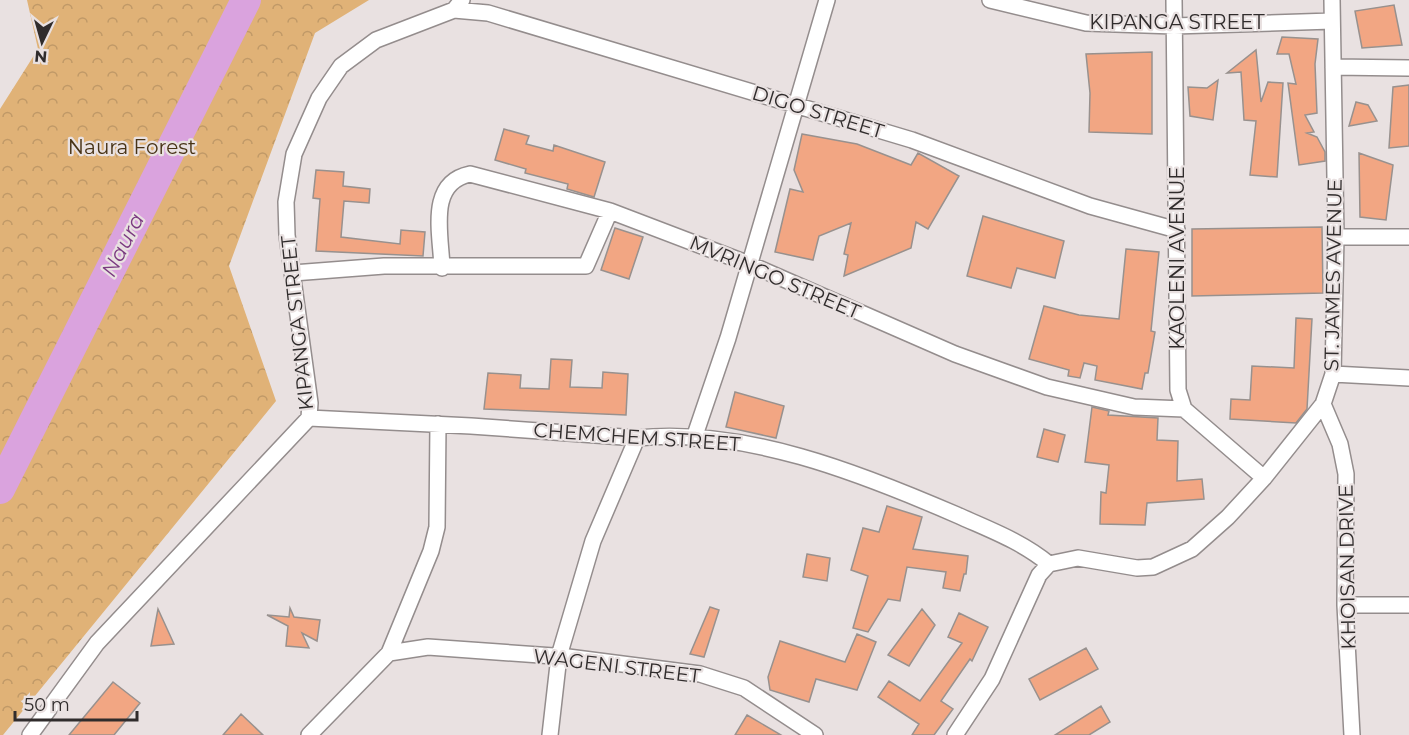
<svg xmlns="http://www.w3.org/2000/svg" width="1409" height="735" font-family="Montserrat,sans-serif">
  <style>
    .forest { fill: url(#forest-crowns) }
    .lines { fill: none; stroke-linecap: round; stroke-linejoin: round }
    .river { stroke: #daa3de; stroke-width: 30 }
    .building { fill: #f2a683; stroke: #98918e; stroke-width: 1.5 }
    .street-casing { stroke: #948d8d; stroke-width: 18 }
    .street { stroke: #fff; stroke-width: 15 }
    .labels { text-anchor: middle; stroke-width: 4.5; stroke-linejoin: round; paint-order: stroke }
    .street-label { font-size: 20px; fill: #302c2c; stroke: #e9e1e1 }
    .park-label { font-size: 20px; fill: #483316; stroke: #e9e1e1 }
    .water-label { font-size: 21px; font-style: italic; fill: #7a3980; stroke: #e9e1e1 }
  </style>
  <defs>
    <pattern id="forest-crowns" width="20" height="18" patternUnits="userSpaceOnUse" patternTransform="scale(1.5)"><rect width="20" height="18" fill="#e0b277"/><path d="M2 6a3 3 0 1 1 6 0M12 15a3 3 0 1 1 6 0" fill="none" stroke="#c09967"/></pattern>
  </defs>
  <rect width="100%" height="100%" fill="#e9e1e1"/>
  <path class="forest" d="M27 0H369L315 33 229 266 276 401 3 735H0V109L38 49Z"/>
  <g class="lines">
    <path class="river" d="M0 489 246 0"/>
  </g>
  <path class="building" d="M1394 5 1402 45 1362 48 1355 11Z
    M1282 37 1318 39 1315 64 1317 113 1305 115 1314 132 1307 133 1317 137 1325 152V161L1299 165 1288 83 1296 84 1289 54H1277Z
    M1256 50 1261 102 1268 82 1283 83 1277 177 1250 175 1256 121 1244 120 1241 72 1227 73Z
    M1152 52V134L1089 132 1090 93 1086 54Z
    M1218 80 1213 120 1190 116 1188 87 1207 88Z
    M1409 85V146L1389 148 1393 87Z
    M1356 102 1368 105 1377 121 1349 126Z
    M504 129 529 136 526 144 553 151 554 145 605 162 594 197 567 189 568 184 525 173 526 169 495 160Z
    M802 134 857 144 911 165 918 153 959 176 928 229 916 222 911 248 844 276 848 255 844 254 851 223 819 236 813 260 775 252 790 189 803 192 794 170Z
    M1359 153 1393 165 1386 220 1360 217Z
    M316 170 344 172 343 186 370 189 369 203 344 201 341 237 400 244 401 230 425 232 423 256 316 251 320 199 313 198Z
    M983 216 1064 241 1055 278 1017 268 1011 288 967 276Z
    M1322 227 1323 293 1192 296V229Z
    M615 228 643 237 629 279 601 270Z
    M1126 249 1159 252 1151 331 1155 332 1148 373H1145L1142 389 1095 380 1097 366 1084 363 1080 378 1068 376 1069 370 1029 359 1044 306 1079 315 1119 319Z
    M1296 318 1312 319 1307 409 1296 423 1230 419 1231 399 1250 400 1252 366 1294 368Z
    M551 359 572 360 570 387 602 388 603 372 628 374 626 415 484 409 488 373 521 375 520 388 549 389Z
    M735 392 784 406 776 438 726 427Z
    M1092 407 1109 411 1108 415 1158 418 1157 440 1178 441 1177 481 1202 479 1204 499 1147 503 1145 525 1100 524 1101 492 1106 493 1109 465 1085 462Z
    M1044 429 1065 435 1058 462 1037 457Z
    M887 506 922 517 913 549 968 556 966 574H964L960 591 943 588 946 572 907 567 900 601 888 599 868 632 853 628 868 576 851 570 863 528 879 532Z
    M807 554 830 558 827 581 803 577Z
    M710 607 719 610 704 657 690 654Z
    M290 608 294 617 320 620 317 641 302 633 309 648 286 646 288 626 267 615 289 617Z
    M158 609 174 644 151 646Z
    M922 609 935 625 909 666 888 655Z
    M959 613 988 627 972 661 970 659 941 701 953 709 934 735H912L919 724 878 697 889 681 920 701 962 643 948 637Z
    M857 634 876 642 857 690 816 679 809 702 770 690 768 677 780 641 845 662Z
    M1086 648 1098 669 1040 700 1029 679Z
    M113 682 140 703 114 735H69Z
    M1101 706 1110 722 1089 735H1055Z
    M241 714 263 735H223Z
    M747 715 781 735H735Z"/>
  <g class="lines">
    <g class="street-casing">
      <path id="street" d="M990 0 1086 23 1174 26 1332 21
        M1174 0 1178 390 1184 409 1264 478
        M454 10 488 13 912 140 1090 206 1177 230
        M1333 67 1409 68
        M1336 237H1409
        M442 268C441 234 427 183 470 174L610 211 749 264 955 354 1047 387 1134 407 1184 409
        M293 273 384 266H586L610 211
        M1333 374 1409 378
        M1323 404 1340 444 1346 474 1345 605 1352 735
        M309 418 471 426 637 438C744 427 860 473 957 515 990 530 1021 541 1049 564
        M694 438 728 338 827 0
        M1345 605H1409
        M389 653 431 551 437 527 438 424
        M30 735 97 643 309 418 310 403 287 235 286 202 294 154 319 98 341 66 376 40 454 10 462 0
        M309 735 389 653 428 647 568 657 700 674 744 688 815 735
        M550 735 559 656 593 541 637 438
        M955 735 992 679 1039 575 1049 564 1078 558 1137 568 1153 567 1192 549 1228 517 1264 478 1323 404 1333 374 1336 237 1332 0"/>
    </g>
    <use href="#street" class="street"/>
  </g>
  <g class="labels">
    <g class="street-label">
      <text x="1177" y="29">KIPANGA STREET</text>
      <text transform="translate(818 112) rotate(17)" y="7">DIGO STREET</text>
      <text transform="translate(1177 258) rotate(-90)" y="7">KAOLENI AVENUE</text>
      <text transform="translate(1333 275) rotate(-89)" y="7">ST. JAMES AVENUE</text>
      <text transform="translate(775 277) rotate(23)" y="7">MVRINGO STREET</text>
      <text transform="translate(297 323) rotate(-96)" y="7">KIPANGA STREET</text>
      <text transform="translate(637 437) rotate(4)" y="7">CHEMCHEM STREET</text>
      <text transform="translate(1347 567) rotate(-91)" y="7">KHOISAN DRIVE</text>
      <text transform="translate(617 666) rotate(7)" y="7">WAGENI STREET</text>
    </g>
    <g class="park-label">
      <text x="132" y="154">Naura Forest</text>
    </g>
    <g class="water-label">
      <text transform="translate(123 245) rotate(-63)" y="7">Naura</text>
    </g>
  </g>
  <g transform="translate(42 42) rotate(185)" stroke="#e9e1e1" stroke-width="4.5" paint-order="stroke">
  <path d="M0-4.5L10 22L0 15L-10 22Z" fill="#302c2c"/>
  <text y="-9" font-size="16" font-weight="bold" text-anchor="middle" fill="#302c2c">N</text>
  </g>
  <path d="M15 711v9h122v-9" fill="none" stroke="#302c2c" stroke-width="3"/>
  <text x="24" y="711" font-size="18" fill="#302c2c" stroke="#e9e1e1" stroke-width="4.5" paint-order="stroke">50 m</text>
</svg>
